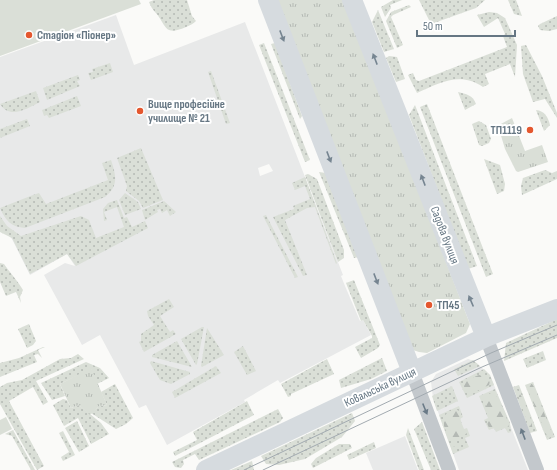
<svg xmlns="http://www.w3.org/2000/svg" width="557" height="470" font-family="'Sofia Sans Condensed',sans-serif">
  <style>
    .built { fill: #e8e9e9; fill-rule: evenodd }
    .grass { fill: url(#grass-dots) }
    .forest { fill: url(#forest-firs) }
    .park { fill: url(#park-tufts) }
    .pitch { fill: #dadfd7 }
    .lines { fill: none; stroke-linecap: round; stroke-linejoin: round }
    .street { stroke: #c3c8cc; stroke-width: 14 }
    .secondary { stroke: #d6dbdf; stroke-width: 20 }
    .tram { stroke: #a2aab0; stroke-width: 1 }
    .oneway { fill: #768591 }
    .oneway2 { fill: #6a7a87 }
    .poi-dot { fill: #e4572e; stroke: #fff; stroke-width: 1.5 }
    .labels { text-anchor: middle; stroke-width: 4; stroke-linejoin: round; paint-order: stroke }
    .poi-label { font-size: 12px; font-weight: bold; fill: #657683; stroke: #fff; text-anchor: start }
    .street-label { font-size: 12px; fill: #657683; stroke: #fff }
  </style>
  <defs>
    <pattern id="grass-dots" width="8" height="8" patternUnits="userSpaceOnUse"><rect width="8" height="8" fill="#dadfd7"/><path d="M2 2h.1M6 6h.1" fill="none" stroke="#b4b9b4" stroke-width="1.8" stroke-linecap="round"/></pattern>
    <pattern id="forest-firs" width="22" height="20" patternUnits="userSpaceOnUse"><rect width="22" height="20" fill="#dadfd7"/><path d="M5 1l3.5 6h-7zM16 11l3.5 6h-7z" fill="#b4b9b4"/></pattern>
    <pattern id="park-tufts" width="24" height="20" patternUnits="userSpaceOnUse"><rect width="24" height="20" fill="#dadfd7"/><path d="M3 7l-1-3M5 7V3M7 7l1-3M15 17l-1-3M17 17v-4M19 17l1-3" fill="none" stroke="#b4b9b4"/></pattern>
  </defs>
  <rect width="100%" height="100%" fill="#fafaf8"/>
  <path class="built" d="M116 15 134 65 245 22 343 275 341 276 345 286 360 321 363 320 371 335 280 383 278 380 244 400 245 402 167 445 146 405 139 408 100 335 82 345 44 275 65 263 75 266 67 254 30 275 12 239 0 226V57ZM269 164 273 171 260 176 258 168Z
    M468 359 474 361 490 375 528 470H459L433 398 431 382 436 374Z
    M405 436 418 470H373L366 453Z"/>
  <path class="grass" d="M154 0H187L192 16 196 21C193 24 190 25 186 27 163 37 167 25 155 12 152 8 151 7 149 2Z
    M393 0H402L390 5 391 8 385 17 381 7Z
    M419 0H485L476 8 434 23 429 20Z
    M508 0H516L522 16 514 14Z
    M409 5 411 7 393 15 391 17 403 45 397 48 386 21 391 12Z
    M378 10 394 49 384 52 372 22Z
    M489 12 497 13 505 18 517 45 515 77 510 64 485 74 489 84 483 87C460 71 439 83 417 93L408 75 413 73 416 80 419 81 507 47 503 36 505 34 498 18 484 27 477 15Z
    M557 16V29L549 31 540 30 538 26 540 24Z
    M264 43 310 160 305 162 259 45Z
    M275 43 302 116 300 119 271 44Z
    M526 45 542 76 557 113V118L545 99 533 102 523 74 521 46Z
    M389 56 397 57 405 79 396 82 386 58Z
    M110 63 113 72 91 80 88 73 93 72 92 69Z
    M211 71 230 123 226 124 208 72Z
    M78 75 80 80 77 81 80 86 47 100 43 88Z
    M36 91 40 102C28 108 10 120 0 104Z
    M458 92C466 94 473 95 476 104L465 110Z
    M77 96 81 106 49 118 47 115 44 116 42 110Z
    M427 104 493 274 486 277 420 107Z
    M415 105 477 266 468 269 409 115Z
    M536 110C545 111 548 117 550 125L544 131Z
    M27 119 30 126 0 138V129Z
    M479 121 486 125 491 139 489 143 482 146 479 145 472 124Z
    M141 148 163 200 143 208 139 201 126 191 127 186 117 158Z
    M484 159 500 165 505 184 504 191 497 194Z
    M111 160C116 175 119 186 105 197L25 228C11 227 5 220 0 208L33 195 39 193 46 204 108 180 102 163Z
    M545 170 552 173 557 171V179L522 195 521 186 523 178Z
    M319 172 326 173 359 257 354 258Z
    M308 174 317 179 344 250V258L338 262 305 175Z
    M305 177 337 263 336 264 315 207 307 208 285 220 307 275 303 276 273 217 294 209 293 206 310 199 305 186 295 190 292 183Z
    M125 193 138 202 141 209 125 215 119 200Z
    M117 200 124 218 127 217 132 227 145 221 148 228 76 266 67 254 30 274 12 238 0 232V216L7 226 21 236 81 216 89 220 96 238 124 227 117 207 104 212 107 220 104 221 103 209 108 203Z
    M164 201 176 212 170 216 167 210 162 213 160 209 157 210 158 212 145 220 142 210Z
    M266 215 298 277 295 278 263 216Z
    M0 263 4 264C10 273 18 281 23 290L20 297 21 303 16 292 6 296 0 282Z
    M354 280 380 345 378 348 361 358 355 347 372 338V336L363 320 361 321 346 283Z
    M169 299 174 307 160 316 170 332 173 330 176 334 144 352 139 342 141 341V334L154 325 148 316 147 311Z
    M557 319V338L504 361 506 343Z
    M29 324 36 341 33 345 27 348 18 329Z
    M202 327H204L197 364 196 365 181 339Z
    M207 328 224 355 202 367 201 366Z
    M177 341 192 367 152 357V355Z
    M243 346 256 371 247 375 234 352Z
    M43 347H45L38 350 42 358 38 354 34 355 37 362 0 377V363L19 358Z
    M543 351 546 360 527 368 523 359Z
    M78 354 84 359 36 381 48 402 43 405 33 387 9 401 44 466 37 470 0 404V387L7 383 22 380 60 359 71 358Z
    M382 358 387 371 371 379 341 388 339 380Z
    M327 359 334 374 291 394V396L288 397 281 384Z
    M473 360 480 366 458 376 454 369Z
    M151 361 190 372V374L171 384 160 380 150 363Z
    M86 362 100 368 109 378 97 384 91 369 60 384 65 396 52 400 41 383Z
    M216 366 221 373 175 398 172 392Z
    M484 369 490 375 494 385 467 398 459 382Z
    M533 382 555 437 547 440 525 385Z
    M115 384 133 418 126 424 116 429 91 413 99 406 107 405 101 392Z
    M519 385 537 431 530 433 513 387Z
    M452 386 458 401 437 411 432 396Z
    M495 389 510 423 511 432 508 433 505 428 496 432 494 428 489 430 484 420 488 418 479 396Z
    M63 399 67 400 71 408 79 405 101 423 109 434 91 444 78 418 64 426 53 405Z
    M247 401 254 415 175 456 173 452 197 440 193 432Z
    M459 406 463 417 460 419 464 429 467 428 470 436 465 438 469 447 453 454 439 415Z
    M278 409 283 418 280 422 199 460 195 454 183 460 184 464 181 468 175 467 172 462Z
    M352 413 355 421 342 437 305 459 279 465 266 464 261 456Z
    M77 421 89 446 79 452 65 428Z
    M422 422 440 470H431L414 429Z
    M408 428 424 470H419L406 435Z
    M13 430 35 470H31L12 436 5 434Z
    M63 431 75 455 63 461 61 457 69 452 59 433Z
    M374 442 376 448 349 460 347 455Z
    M339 444H350L352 448 313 468 311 464 316 458Z
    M252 461 254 470H231Z"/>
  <path class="forest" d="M479 375 488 377 490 381 489 385 475 392 467 393 463 384 469 379Z
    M529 384H532L534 387 552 433V436L549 438 547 436 527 388Z
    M516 389C522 394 534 422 532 429L528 424Z
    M493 392C499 396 510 423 509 431L505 428 498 429 489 428 487 423 489 417 483 397Z
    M458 410C463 417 457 423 467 433L458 439 454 448 444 426V417L447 413Z"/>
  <path class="park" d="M277 0H344L470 324 466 333 427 353 419 352 413 350Z
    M512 118 525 151 542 145 548 162 518 172 516 171 505 149 499 129V125Z
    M91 368 107 405 99 406 90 415 79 405 71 408 60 384Z"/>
  <path class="pitch" d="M0 0H139L141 4 0 56Z
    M6 417 12 429 0 435V420Z"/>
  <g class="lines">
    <path class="street" d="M486 337 537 470
      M412 372 449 470"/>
    <path class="secondary" d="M268 0 412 372
      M352 0 486 337
      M206 470 486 337 557 309"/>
    <path class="tram" d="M244 470 491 353 557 325
      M263 470 482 367 557 335"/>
  </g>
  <defs><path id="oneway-solid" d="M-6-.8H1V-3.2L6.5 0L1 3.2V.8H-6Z"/></defs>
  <g class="oneway">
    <use href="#oneway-solid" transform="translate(282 36) rotate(69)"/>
    <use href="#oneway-solid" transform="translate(375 59) rotate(-111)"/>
    <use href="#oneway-solid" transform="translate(329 157) rotate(69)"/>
    <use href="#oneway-solid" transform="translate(423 180) rotate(-111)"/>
    <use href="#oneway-solid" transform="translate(376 279) rotate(69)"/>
    <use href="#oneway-solid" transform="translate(471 301) rotate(-113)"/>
  </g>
  <g class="oneway2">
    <use href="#oneway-solid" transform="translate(425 409) rotate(68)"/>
    <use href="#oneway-solid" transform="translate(523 434) rotate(-111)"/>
  </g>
  <g class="poi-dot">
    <circle cx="29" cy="35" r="4"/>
    <circle cx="140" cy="111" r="4"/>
    <circle cx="530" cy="130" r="4"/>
    <circle cx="429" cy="305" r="4"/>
  </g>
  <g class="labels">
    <g class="poi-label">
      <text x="37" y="39">Стадіон «Піонер»</text>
      <text x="148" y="108">Вище професійне<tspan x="148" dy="14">училище № 21</tspan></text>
      <text x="522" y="134" text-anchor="end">ТП1119</text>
      <text x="437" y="309">ТП45</text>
    </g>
    <g class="street-label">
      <text transform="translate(445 235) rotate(69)" y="4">Садова вулиця</text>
      <text transform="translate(380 387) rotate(-25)" y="4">Ковальська вулиця</text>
    </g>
  </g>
  <path d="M417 30v6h98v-6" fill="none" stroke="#657683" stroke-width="2"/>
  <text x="423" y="30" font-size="12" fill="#657683" stroke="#ffffff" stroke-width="3" paint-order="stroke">50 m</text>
</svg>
